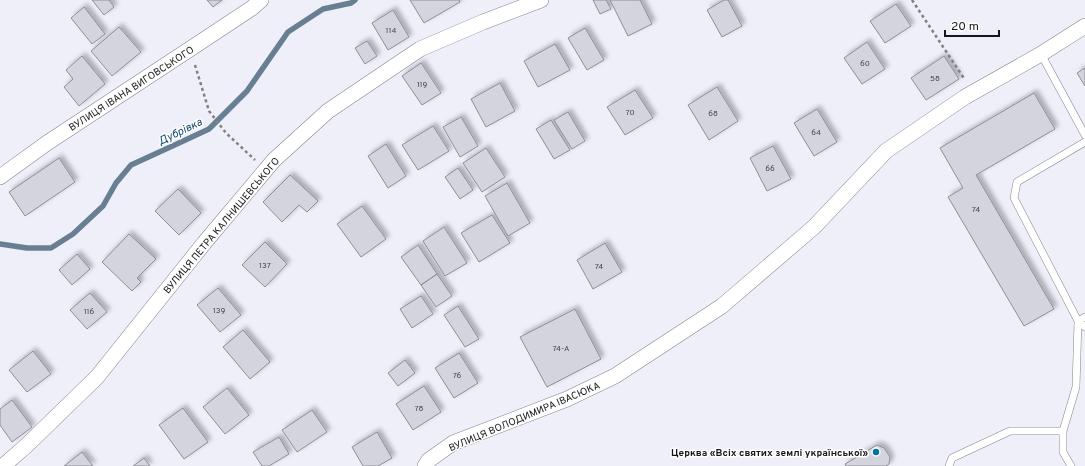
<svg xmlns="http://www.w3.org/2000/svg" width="1085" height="466" font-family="Overpass,sans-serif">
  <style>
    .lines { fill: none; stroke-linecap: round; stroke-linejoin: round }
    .stream { stroke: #687f93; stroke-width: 5.5 }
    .building { fill: #d4d4df; stroke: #8e8e98; filter: url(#shadow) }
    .lane-casing { stroke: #84848e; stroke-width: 8 }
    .street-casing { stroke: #84848e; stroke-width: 16 }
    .path { stroke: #808088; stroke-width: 2.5; stroke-dasharray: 3 3; stroke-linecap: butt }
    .lane { stroke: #fff; stroke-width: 7 }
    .street { stroke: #fff; stroke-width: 15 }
    .poi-dot { fill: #01759f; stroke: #fefefe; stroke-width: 1.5 }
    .labels { text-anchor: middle; stroke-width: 3; stroke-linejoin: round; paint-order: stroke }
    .number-label { font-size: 8px; fill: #46464c }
    .street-label { font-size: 10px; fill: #17171b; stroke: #fefefe }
    .poi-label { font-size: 10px; font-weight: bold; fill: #17171b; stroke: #fefefe; text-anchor: end }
    .water-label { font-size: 11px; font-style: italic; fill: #10476c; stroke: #fefefe }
  </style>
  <defs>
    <filter id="shadow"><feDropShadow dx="3.5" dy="-3.5" stdDeviation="2" flood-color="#0004"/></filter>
  </defs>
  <rect width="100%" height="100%" fill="#efeffa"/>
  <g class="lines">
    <path class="stream" d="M0 244 27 248H51L73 234 103 206 116 183 131 165 179 143 209 129 247 91 288 32 323 9 351 3 355 0"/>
  </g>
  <path class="building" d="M92 0H109L114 7 104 15Z
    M207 0H222L213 7Z
    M410 0H459L460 2 424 23Z
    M593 0H606L611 9 600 14Z
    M610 0H640L652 24 628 36Z
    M724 0H728L742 26 722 37 707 10Z
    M896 4 911 26 885 43 870 21Z
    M84 7 105 34 92 44 71 18Z
    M393 10 409 37 388 50 372 23Z
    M119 27 141 52 112 76 91 51Z
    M585 28 604 60 587 70 568 38Z
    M367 41 377 56 365 64 355 48Z
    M867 42 885 69 862 84 844 58Z
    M555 44 570 70 538 87 524 61Z
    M82 56 105 84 79 106 64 87 73 79 66 70Z
    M944 56 959 79 926 100 911 78Z
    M421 63 441 93 422 105 402 76Z
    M1085 68V86L1077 73Z
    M500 83 515 111 486 127 471 99Z
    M717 87 738 121 709 140 688 105Z
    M635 90 653 118 625 135 607 107Z
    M1034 93 1055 129 976 175 1054 309 1024 326 948 197 963 188 940 148Z
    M817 109 837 142 814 156 794 123Z
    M568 112 585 141 572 149 554 120Z
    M461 117 478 146 460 157 443 127Z
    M551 120 570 150 554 159 536 129Z
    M433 126 449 151 418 170 402 145Z
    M386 144 406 176 388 188 368 156Z
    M773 146 791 179 767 191 750 158Z
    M486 148 505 177 482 192 463 163Z
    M59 158 75 182 25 216 9 192Z
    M458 168 473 190 460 199 445 177Z
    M290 175 318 201 307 212 299 205 282 222 263 202Z
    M507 183 530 223 508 236 485 196Z
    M178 189 201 213 179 235 155 211Z
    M362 206 386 239 361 257 337 224Z
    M492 215 510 243 479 262 461 233Z
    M444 227 467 263 445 276 423 241Z
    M129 234 156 259 137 278 141 282 132 291 102 262Z
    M265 242 287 264 265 287 242 265Z
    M605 243 622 272 593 289 577 260Z
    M418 245 437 274 421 285 401 257Z
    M77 254 90 269 72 285 59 270Z
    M437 274 452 296 436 307 421 285Z
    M218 288 241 315 220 332 197 305Z
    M90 293 107 312 87 329 70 310Z
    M421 296 433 314 412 328 400 309Z
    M458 306 479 339 465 347 444 315Z
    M575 309 601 359 547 387 520 337Z
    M243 330 270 362 250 379 223 347Z
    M33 351 51 374 27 392 9 370Z
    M459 353 478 383 454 398 435 368Z
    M405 360 415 373 398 386 388 373Z
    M424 386 441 412 413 430 396 404Z
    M227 388 249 415 225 434 203 407Z
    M12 400 32 427 12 442 0 425V409Z
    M183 408 208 442 184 459 159 425Z
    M312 410 327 432 297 452 282 430Z
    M377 432 392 458 378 466H363L352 447Z
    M279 437 289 454 269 466H262L253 452Z
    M877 445 884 448 890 457 889 464 886 466H846L845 464Z
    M82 452 93 466H64Z
    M144 458 150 466H133Z"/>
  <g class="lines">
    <g class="lane-casing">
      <path id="lane" d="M1041 54 1085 135
        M1085 317 1078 321 1085 327
        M949 466 952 458 1010 431H1063
        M1071 466 1063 452V431L1076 387 1078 321 1014 198 1017 182 1085 142"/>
    </g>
    <g class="street-casing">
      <path id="street" d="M0 177 47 143 190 49 252 8 261 0
        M3 466 26 446 97 377 205 242 274 160 328 111 420 49 483 22 541 0
        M425 466 429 460 453 443 567 399 615 376 722 306 814 227 886 151 965 97 1041 54 1085 26"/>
    </g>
    <path class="path" d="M912 0 965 80
      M195 65 209 111 226 133 255 160"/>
    <use href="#lane" class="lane"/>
    <use href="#street" class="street"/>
  </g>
  <circle class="poi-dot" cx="876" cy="452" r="4"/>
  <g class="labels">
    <g class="number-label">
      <text x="391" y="33">114</text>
      <text x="865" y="66">60</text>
      <text x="935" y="81">58</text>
      <text x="422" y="87">119</text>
      <text x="630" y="115">70</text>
      <text x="713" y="116">68</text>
      <text x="816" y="135">64</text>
      <text x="770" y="171">66</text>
      <text x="976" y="212">74</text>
      <text x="265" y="268">137</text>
      <text x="599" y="269">74</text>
      <text x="219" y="313">139</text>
      <text x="89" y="314">116</text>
      <text x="561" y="351">74-А</text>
      <text x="457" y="378">76</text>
      <text x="419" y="411">78</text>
    </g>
    <g class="street-label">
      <text transform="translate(131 88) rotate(-33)" y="4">ВУЛИЦЯ ІВАНА ВИГОВСЬКОГО</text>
      <text transform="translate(221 225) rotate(-50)" y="4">ВУЛИЦЯ ПЕТРА КАЛНИШЕВСЬКОГО</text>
      <text transform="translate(524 416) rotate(-23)" y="4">ВУЛИЦЯ ВОЛОДИМИРА ІВАСЮКА</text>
    </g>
    <g class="poi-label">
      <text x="868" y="456">Церква «Всіх святих землі української»</text>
    </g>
    <g class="water-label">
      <text transform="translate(180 131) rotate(-26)" y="4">Дубрівка</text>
    </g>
  </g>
  <path d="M945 30v6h54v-6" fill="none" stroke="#17171b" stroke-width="2"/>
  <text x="951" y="30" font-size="12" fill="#17171b" stroke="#fefefe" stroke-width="3" paint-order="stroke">20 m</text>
</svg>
